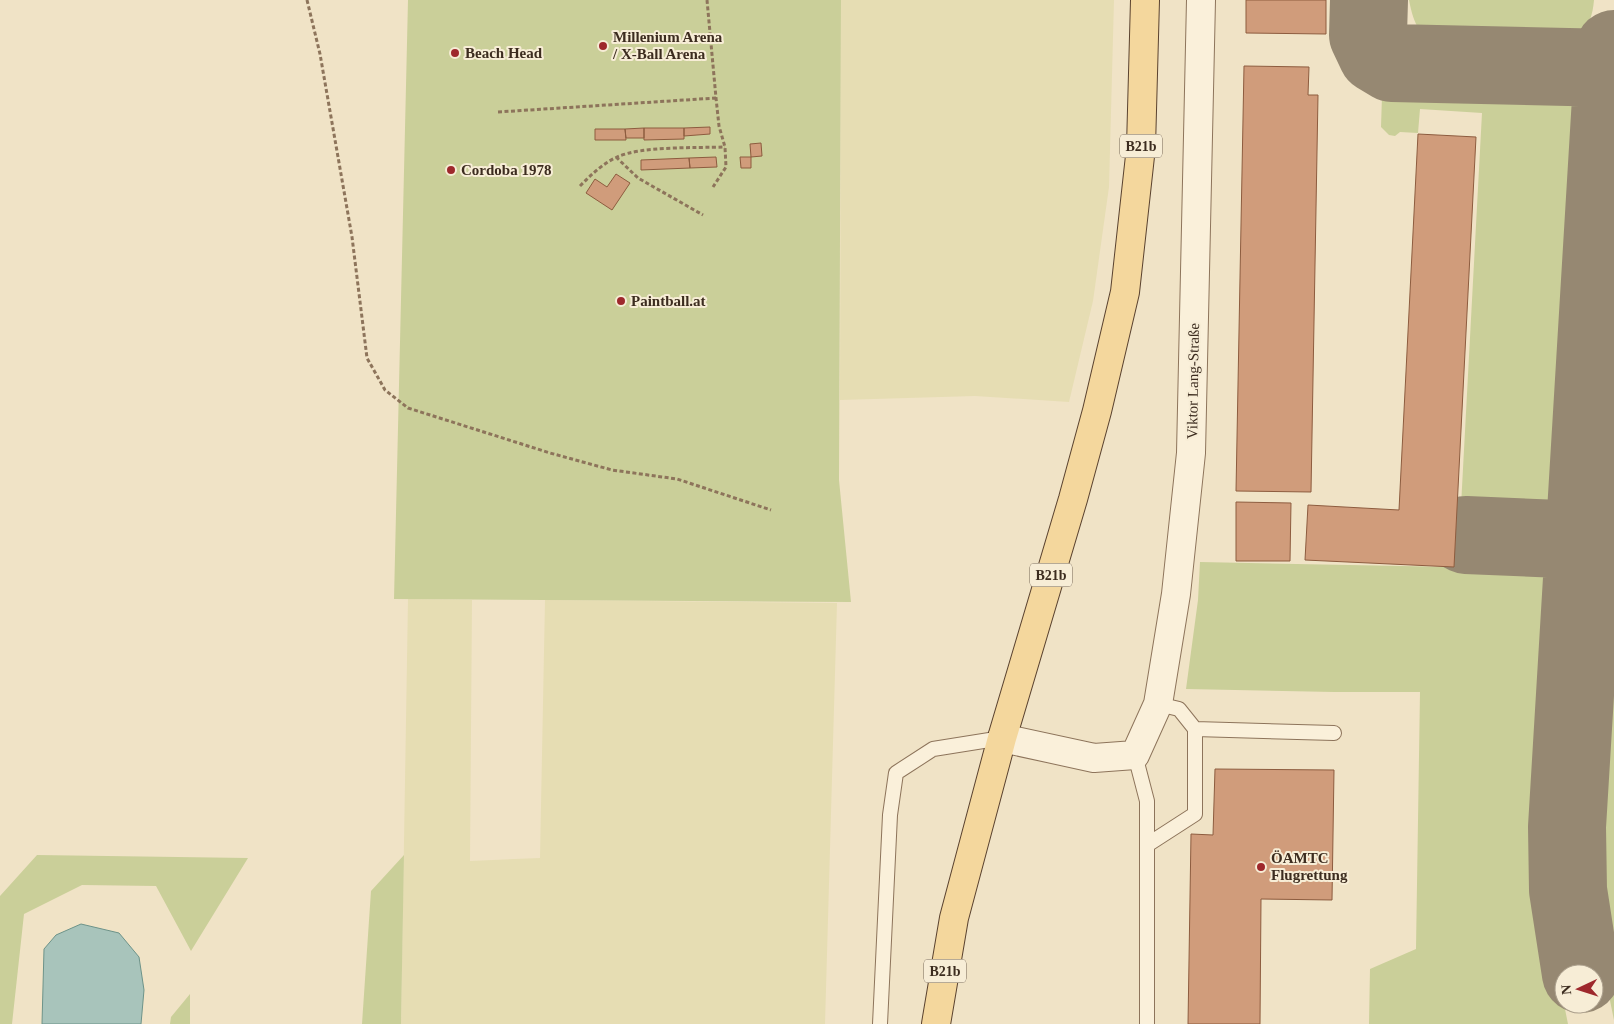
<svg xmlns="http://www.w3.org/2000/svg" width="1614" height="1024" font-family="'Times New Roman',serif">
  <style>
    .farmland { fill: #e6ddb3 }
    .green { fill: #cacf99 }
    .water { fill: #a8c4bb; stroke: #6d9389 }
    .lines { fill: none; stroke-linecap: round; stroke-linejoin: round }
    .taxiway { stroke: #968872; stroke-width: 78 }
    .building { fill: #d09c7b; stroke: #8d5c3f }
    .service-casing { stroke: #8d745b; stroke-width: 16 }
    .minor-casing { stroke: #8d745b; stroke-width: 30 }
    .primary-casing { stroke: #5a422f; stroke-width: 30 }
    .path { stroke: #8d745b; stroke-width: 3; stroke-dasharray: 4 2.5; stroke-linecap: butt }
    .service { stroke: #faf0da; stroke-width: 14 }
    .minor { stroke: #faf0da; stroke-width: 28 }
    .primary { stroke: #f4d79d; stroke-width: 28 }
    .poi-dot { fill: #9e282c; stroke: #f7edd6; stroke-width: 2 }
    .labels { text-anchor: middle; stroke-width: 4; stroke-linejoin: round; paint-order: stroke }
    .shield { fill: #f7edd6; stroke: #746656; stroke-width: 1 }
    .shield-label { font-size: 14px; font-weight: bold; fill: #3c2c1f }
    .poi-label { font-size: 15px; font-weight: bold; fill: #3c2c1f; stroke: #f7edd6; text-anchor: start }
    .street-label { font-size: 15px; fill: #3c2c1f; stroke: #f7edd6 }
  </style>
  <rect width="100%" height="100%" fill="#f0e3c6"/>
  <path class="farmland" d="M841 0H1114L1109 187 1093 301 1069 402 975 396 840 400Z
    M408 599 472 600 470 861 540 858 545 600 837 603 825 1024H401Z"/>
  <path class="green" d="M408 0H841L839 480 851 602 394 599Z
    M1409 0H1594C1593 13 1589 29 1578 38 1559 55 1474 48 1446 47 1420 38 1414 26 1409 0Z
    M1399 81 1546 84C1573 92 1581 103 1587 130L1565 500 1553 514 1541 519 1478 517 1461 506 1482 113 1420 109 1418 133 1400 132 1395 136 1389 135 1381 127 1382 96 1392 82Z
    M1614 423V1020L1595 928 1590 879V827Z
    M1475 555 1541 557C1551 564 1555 571 1559 582L1545 825 1544 881 1549 930 1568 1024H1369L1370 969 1416 949 1420 692H1334L1186 689 1198 600 1200 562 1454 567C1463 564 1467 558 1475 555Z
    M37 855 248 858 191 951 156 886 82 885 24 914 12 1024H0V896Z
    M404 855 401 1024H362L371 891Z
    M190 994V1024H170L171 1017Z"/>
  <path class="water" d="M81 924 119 933 139 957 144 990 141 1024H42L44 949 56 935Z"/>
  <g class="lines">
    <path class="taxiway" d="M1369 0 1368 35 1377 54 1392 63 1613 68
      M1466 535 1584 540
      M1581 974 1568 890 1567 827 1614 49"/>
  </g>
  <path class="building" d="M1246 0H1326V34L1246 33Z
    M1244 66 1309 67 1308 95H1318L1311 492 1236 491Z
    M710 127V134L684 136V128Z
    M644 128V138H626L625 129Z
    M644 128H684V139L644 140Z
    M595 129H625L626 140H595Z
    M1418 134 1476 137 1454 567 1305 560 1308 505 1399 510Z
    M761 143 762 156 751 157 750 144Z
    M716 157 717 167 690 168 689 158Z
    M740 157H751V168H741Z
    M689 158 690 168 641 170V160Z
    M616 174 630 183 612 210 586 193 595 179 607 187Z
    M1236 502 1291 503 1290 561H1236Z
    M1215 769 1334 770 1332 900 1261 899 1260 1024H1188L1191 834 1213 835Z"/>
  <g class="lines">
    <g class="service-casing">
      <path id="service" d="M1158 704 1179 709 1195 729 1334 733
        M1135 755 1147 801V1024
        M1147 845 1195 814V729
        M880 1024 890 815 896 773 933 749 1002 738"/>
    </g>
    <g class="minor-casing">
      <path id="minor" d="M1002 738 1094 758 1135 755 1158 704 1176 594 1191 453 1201 0"/>
    </g>
    <g class="primary-casing">
      <path id="primary" d="M936 1024 954 918 1002 738 1073 499 1097 411 1125 292 1141 147 1145 0"/>
    </g>
    <path class="path" d="M307 0 320 54 352 237 367 358 385 390 408 408 550 453 612 470 677 479 771 510
      M707 0 716 98 719 126 725 147 726 167 713 187
      M498 112 716 98
      M616 157 638 178 703 215
      M580 186C591 175 602 164 617 157 641 146 696 148 725 147"/>
    <use href="#service" class="service"/>
    <use href="#minor" class="minor"/>
    <use href="#primary" class="primary"/>
  </g>
  <g class="poi-dot">
    <circle cx="603" cy="46" r="5"/>
    <circle cx="455" cy="53" r="5"/>
    <circle cx="451" cy="170" r="5"/>
    <circle cx="621" cy="301" r="5"/>
    <circle cx="1261" cy="867" r="5"/>
  </g>
  <g class="labels">
    <g class="shield">
      <rect x="1120" y="134.5" width="42" height="23" rx="4"/>
      <rect x="1030" y="563.5" width="42" height="23" rx="4"/>
      <rect x="924" y="959.5" width="42" height="23" rx="4"/>
    </g>
    <g class="shield-label">
      <text x="1141" y="151">B21b</text>
      <text x="1051" y="580">B21b</text>
      <text x="945" y="976">B21b</text>
    </g>
    <g class="poi-label">
      <text x="613" y="42">Millenium Arena<tspan x="613" dy="17">/ X-Ball Arena</tspan></text>
      <text x="465" y="58">Beach Head</text>
      <text x="461" y="175">Cordoba 1978</text>
      <text x="631" y="306">Paintball.at</text>
      <text x="1271" y="863">ÖAMTC<tspan x="1271" dy="17">Flugrettung</tspan></text>
    </g>
    <g class="street-label">
      <text transform="translate(1193 381) rotate(-89)" y="5">Viktor Lang-Straße</text>
    </g>
  </g>
  <g transform="translate(1579 989) rotate(266)"><circle r="24" fill="#f7edd6" stroke="#aca08d"/>
  <path d="M0-4L9 19L0 12L-9 19Z" fill="#9e282c"/>
  <text y="-8" font-size="14" font-weight="bold" text-anchor="middle" fill="#3c2c1f">N</text>
  </g>
</svg>
